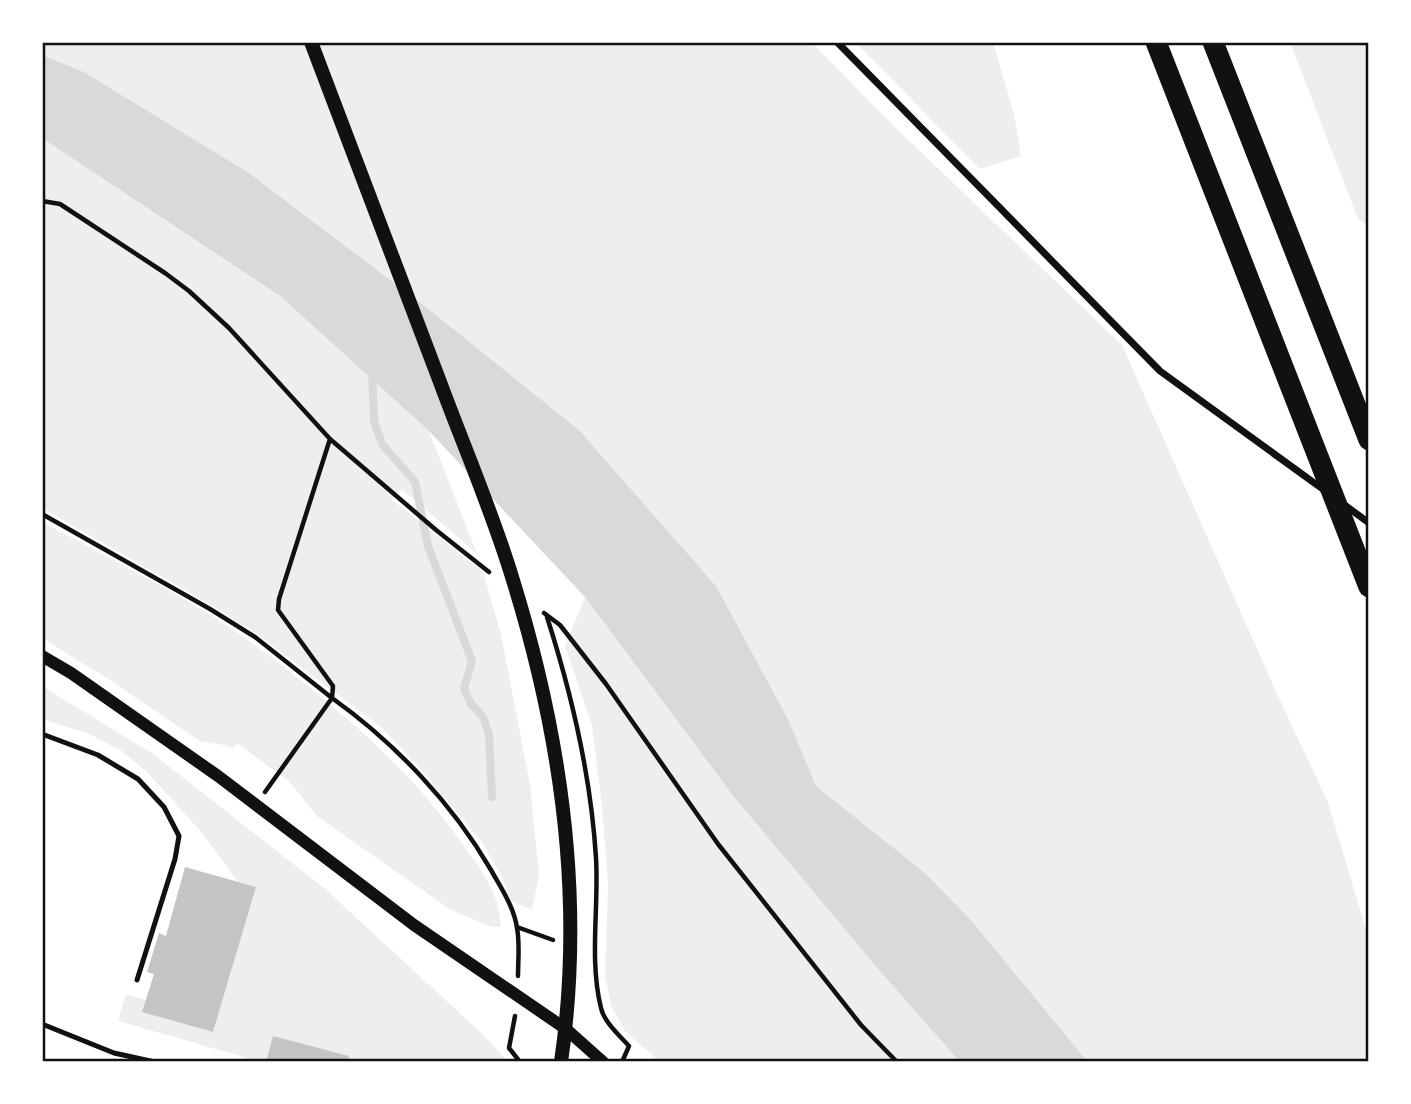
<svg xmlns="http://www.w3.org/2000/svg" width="1411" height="1104" font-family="'Work Sans',sans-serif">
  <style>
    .green { fill: #eee }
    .water { fill: #d9d9d9 }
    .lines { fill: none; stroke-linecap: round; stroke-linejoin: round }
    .stream { stroke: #d9d9d9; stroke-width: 8 }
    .building { fill: #c4c4c4 }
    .path { stroke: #111; stroke-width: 4.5 }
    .service { stroke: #111; stroke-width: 5 }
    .minor { stroke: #111; stroke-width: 7 }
    .tertiary { stroke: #111; stroke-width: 12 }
    .secondary { stroke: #111; stroke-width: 14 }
    .motorway { stroke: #111; stroke-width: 21 }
    .neatline { fill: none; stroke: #111; stroke-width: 2.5 }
  </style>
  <rect width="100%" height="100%" fill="#fff"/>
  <path class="green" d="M42 42H811L896 128 1122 345 1283 707 1328 802 1369 940V1062H1088L970 919 925 873 816 786 789 721 716 586 579 430 431 311 249 173 84 72 42 55Z
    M855 42H993L1014 114 1021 156 980 169Z
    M1290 42H1369V226L1358 219Z
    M42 138 280 296 429 431 477 554 402 489 391 499 483 572 501 634 530 785 539 875 532 910 511 901 501 875 481 841 423 772 382 728 257 634 211 605 42 508Z
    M42 522C95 550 149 578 201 609 239 632 274 659 309 687 366 733 419 782 461 842 483 873 498 889 501 927H492L451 910 317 816 289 781 238 744 232 749 229 746 200 741 108 679 42 638Z
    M585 597 734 797 879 970 960 1062H660L625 1031 611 1006 605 977 608 884 602 806 592 726 565 646Z
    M42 686 153 754 324 888 479 1031 509 1062H348L349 1056 273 1037 266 1062H261L118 1021 126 994 146 1000 143 1012 213 1032 256 887 238 882 204 835 148 773 122 751 89 734 42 719Z"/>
  <path class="water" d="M42 55 84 72 249 173 431 311 579 430 716 586 789 721 816 786 925 873 970 919 1088 1062H960L879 970 734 797 585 597 429 431 280 296 42 138Z"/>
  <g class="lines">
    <path class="stream" d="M372 370 374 421 382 444 415 482 428 546 472 661 464 688 471 704 483 717 489 734 492 797"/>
  </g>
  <path class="building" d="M185 867 256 887 213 1032 142 1012 154 974 147 972 159 933 166 936Z
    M273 1036 349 1056 348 1062H266Z"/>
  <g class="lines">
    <path class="path" d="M42 201 60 204 165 273 189 291 229 328 330 439 436 530 489 572
      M330 439 279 599 278 610 333 686 332 698C395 743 452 803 491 870 501 888 514 907 517 928 520 943 518 961 518 976
      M42 514 210 609 255 637 332 698 265 792
      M544 613 560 625 606 684 718 844 861 1025 897 1062
      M547 617C572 695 591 776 596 858 599 907 589 960 601 1008 604 1022 620 1036 629 1046L622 1062
      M517 927 553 940
      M515 1016 509 1048 520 1062"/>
    <path class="service" d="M42 734 98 755 138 779 164 807 179 836 175 859 137 980
      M42 1024 114 1053 155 1062"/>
    <path class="minor" d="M837 42 1160 371 1324 490
      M1342 503 1369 523"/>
    <path class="tertiary" d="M42 656 71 673 218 776 414 925 566 1029 603 1062"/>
    <path class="secondary" d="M311 42C354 155 397 269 440 382 464 447 492 511 512 577 561 734 585 898 561 1062"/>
    <path class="motorway" d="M1156 42 1369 587
      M1213 42 1369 440"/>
  </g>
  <rect width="1411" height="1104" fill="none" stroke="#ffffff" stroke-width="88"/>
  <rect x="44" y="44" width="1323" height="1016" class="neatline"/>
</svg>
